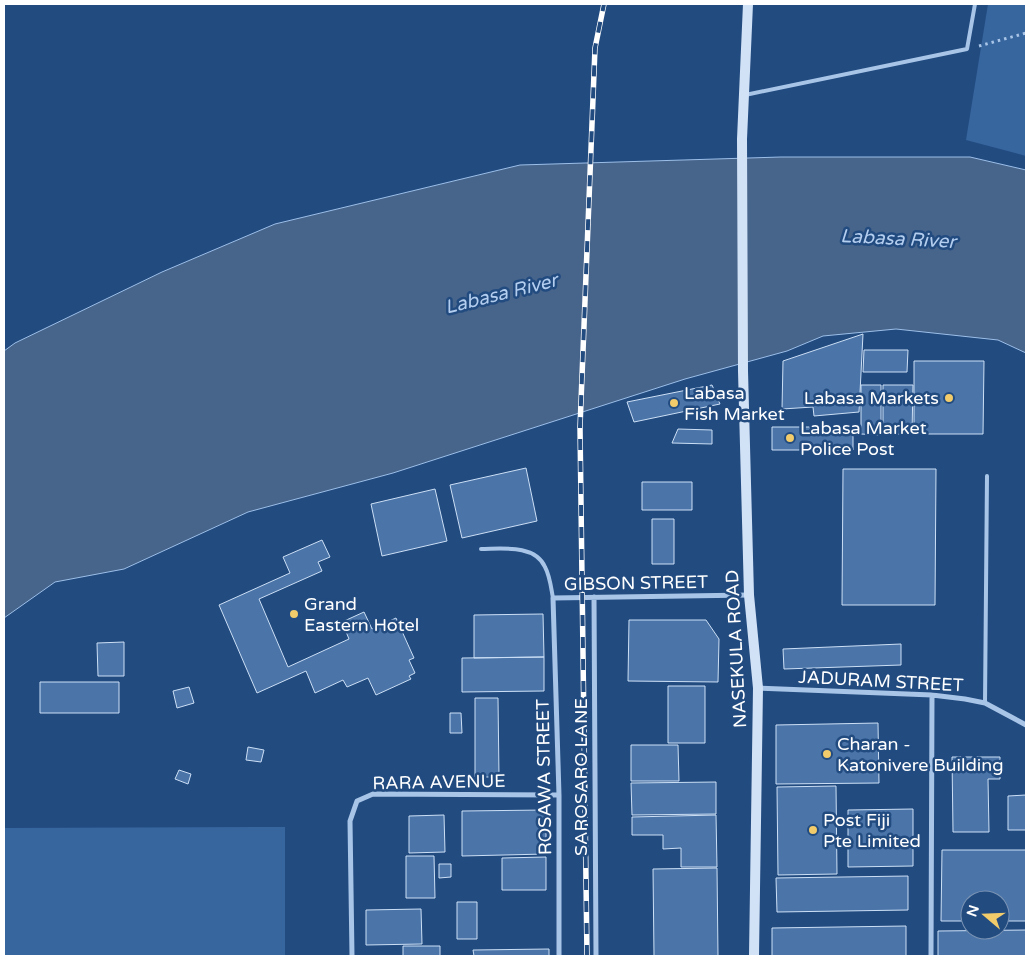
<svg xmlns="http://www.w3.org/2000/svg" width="1030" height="960" font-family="'Varela Round',sans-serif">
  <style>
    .green { fill: #37659e }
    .water { fill: #47648b; stroke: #9cbfe8 }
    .building { fill: #4b75a9; stroke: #ccdff5 }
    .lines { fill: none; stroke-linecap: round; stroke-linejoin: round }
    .path { stroke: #a8c5e7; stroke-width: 3; stroke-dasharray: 2.5 4; stroke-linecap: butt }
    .lane { stroke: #a8c5e7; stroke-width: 4 }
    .street { stroke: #a8c5e7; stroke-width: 5 }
    .secondary { stroke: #d2e2f6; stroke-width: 10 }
    .rail-casing { stroke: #fff; stroke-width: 5.5 }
    .rail { stroke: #224b80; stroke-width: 4; stroke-dasharray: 11; stroke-linecap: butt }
    .poi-dot { fill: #f2cb6b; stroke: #224b80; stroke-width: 2 }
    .labels { text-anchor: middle; stroke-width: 5; stroke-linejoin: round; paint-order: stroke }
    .poi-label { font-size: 18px; fill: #fff; stroke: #224b80; text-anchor: start }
    .street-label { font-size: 18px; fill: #fff; stroke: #224b80 }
    .water-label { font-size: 19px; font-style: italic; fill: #b4ceef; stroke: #224b80 }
  </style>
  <rect width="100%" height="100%" fill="#224b80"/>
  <path class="green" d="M988 4H1026V156L966 140Z
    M285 827V956H4V828Z"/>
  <path class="water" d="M781 157H970L1026 170V353L998 340 896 329 823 336 787 351 685 379 393 473 248 512 124 569 55 582 4 618V351L15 343 162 272 275 224 520 165Z"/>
  <path class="building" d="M863 334 859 412 814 416 813 407 782 409 783 361Z
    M864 350H908L907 372H863Z
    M914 361H984L983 434H914Z
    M712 385 720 404 634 422 627 402Z
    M861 385H881V435L861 434Z
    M883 385H913L912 434H883Z
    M772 427H853V450H772Z
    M678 429 712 430V444L672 443Z
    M526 468 537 521 462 538 450 485Z
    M843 469H936L935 605H842Z
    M642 482H692V510H642Z
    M435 489 447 541 382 556 371 504Z
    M652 519H674V564H652Z
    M322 540 330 557 318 562 322 571 259 599 288 667 349 639 342 622 364 612 372 629 396 618 414 658 409 660 415 673 409 676 411 679 376 695 368 678 347 687 343 680 315 693 306 671 257 693 219 605 290 573 283 557Z
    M543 614 544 657 474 658V615Z
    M629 620H706L719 639 718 682 628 681Z
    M124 642V676H98L97 643Z
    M901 644V665L784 669 783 649Z
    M544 657V691L462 692V658Z
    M40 682H119V713H40Z
    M668 686H705V743H668Z
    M189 687 194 703 177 708 173 691Z
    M475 698H498L499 777H475Z
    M450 713H461L462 733H450Z
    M878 723 879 783 776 784V725Z
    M631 745H678L679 781H631Z
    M248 747 264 750 261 762 246 760Z
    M952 757H1000V779H988L989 832H953Z
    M179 770 191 774 188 784 175 779Z
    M716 782V814L632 815 631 783Z
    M836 786 837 874 778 875 777 787Z
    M1026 795V830H1008V796Z
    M913 809V866L848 867V810Z
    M546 810V854L462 856V811Z
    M444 815 445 852 409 853V816Z
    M716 815 717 867H681V848L663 849V835H632V817Z
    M942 850H1026V921H1000V900H970V921H941Z
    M406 856H434L435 898H406Z
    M546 857V890H502V858Z
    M439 864H451V877L439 878Z
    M717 868 718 956H654L653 869Z
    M908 876V910L777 912 776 878Z
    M457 902H477V939H457Z
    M421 909 422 944 366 945V910Z
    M906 926V956H772V928Z
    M1026 930V956H938V931Z
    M403 946H440V956H403Z
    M549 949V956H474L473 950Z"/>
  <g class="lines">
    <path class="path" d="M979 46 1026 33"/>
    <path class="lane" d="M745 95 967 49 975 4
      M481 549C501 549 535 544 545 567 550 576 551 588 553 598
      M985 703 987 476"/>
    <path class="street" d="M594 597 596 956
      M758 688 932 695 965 699 985 703 1026 725
      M352 956 350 821 357 801 373 794 559 795
      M559 956V795L553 598 749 595
      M931 956 932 695"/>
    <path class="secondary" d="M748 4 742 139 743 371 749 595 758 688 754 956"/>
    <g class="rail-casing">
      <path id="rail" d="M587 956 580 427 595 48 604 4"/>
    </g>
    <use href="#rail" class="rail"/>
  </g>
  <g class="poi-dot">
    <circle cx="949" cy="398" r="5"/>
    <circle cx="674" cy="403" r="5"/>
    <circle cx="790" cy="438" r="5"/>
    <circle cx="294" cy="614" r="5"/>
    <circle cx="827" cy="754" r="5"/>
    <circle cx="813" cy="830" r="5"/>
  </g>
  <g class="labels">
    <g class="poi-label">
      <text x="684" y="399">Labasa<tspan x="684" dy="21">Fish Market</tspan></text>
      <text x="939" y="404" text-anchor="end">Labasa Markets</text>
      <text x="800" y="434">Labasa Market<tspan x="800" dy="21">Police Post</tspan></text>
      <text x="304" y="610">Grand<tspan x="304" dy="21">Eastern Hotel</tspan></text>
      <text x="837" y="750">Charan -<tspan x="837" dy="21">Katonivere Building</tspan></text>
      <text x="823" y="826">Post Fiji<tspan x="823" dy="21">Pte Limited</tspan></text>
    </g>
    <g class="street-label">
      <text transform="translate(636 583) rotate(-1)" y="6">GIBSON STREET</text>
      <text transform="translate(736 649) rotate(-93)" y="6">NASEKULA ROAD</text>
      <text transform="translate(881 681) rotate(3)" y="6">JADURAM STREET</text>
      <text transform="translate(544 777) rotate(-91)" y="6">ROSAWA STREET</text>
      <text transform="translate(581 777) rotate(-90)" y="6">SAROSARO LANE</text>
      <text transform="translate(439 782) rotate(-1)" y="6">RARA AVENUE</text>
    </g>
    <g class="water-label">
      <text transform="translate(898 238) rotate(3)" y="7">Labasa River</text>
      <text transform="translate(501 293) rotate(-14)" y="7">Labasa River</text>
    </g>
  </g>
  <rect width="1030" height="960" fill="none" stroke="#ffffff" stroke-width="10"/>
  <g transform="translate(985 915) rotate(289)"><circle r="24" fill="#224b80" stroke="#7a93b3"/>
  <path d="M0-4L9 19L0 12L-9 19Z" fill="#f2cb6b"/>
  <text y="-8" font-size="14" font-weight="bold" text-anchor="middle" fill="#ffffff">N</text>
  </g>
</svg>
